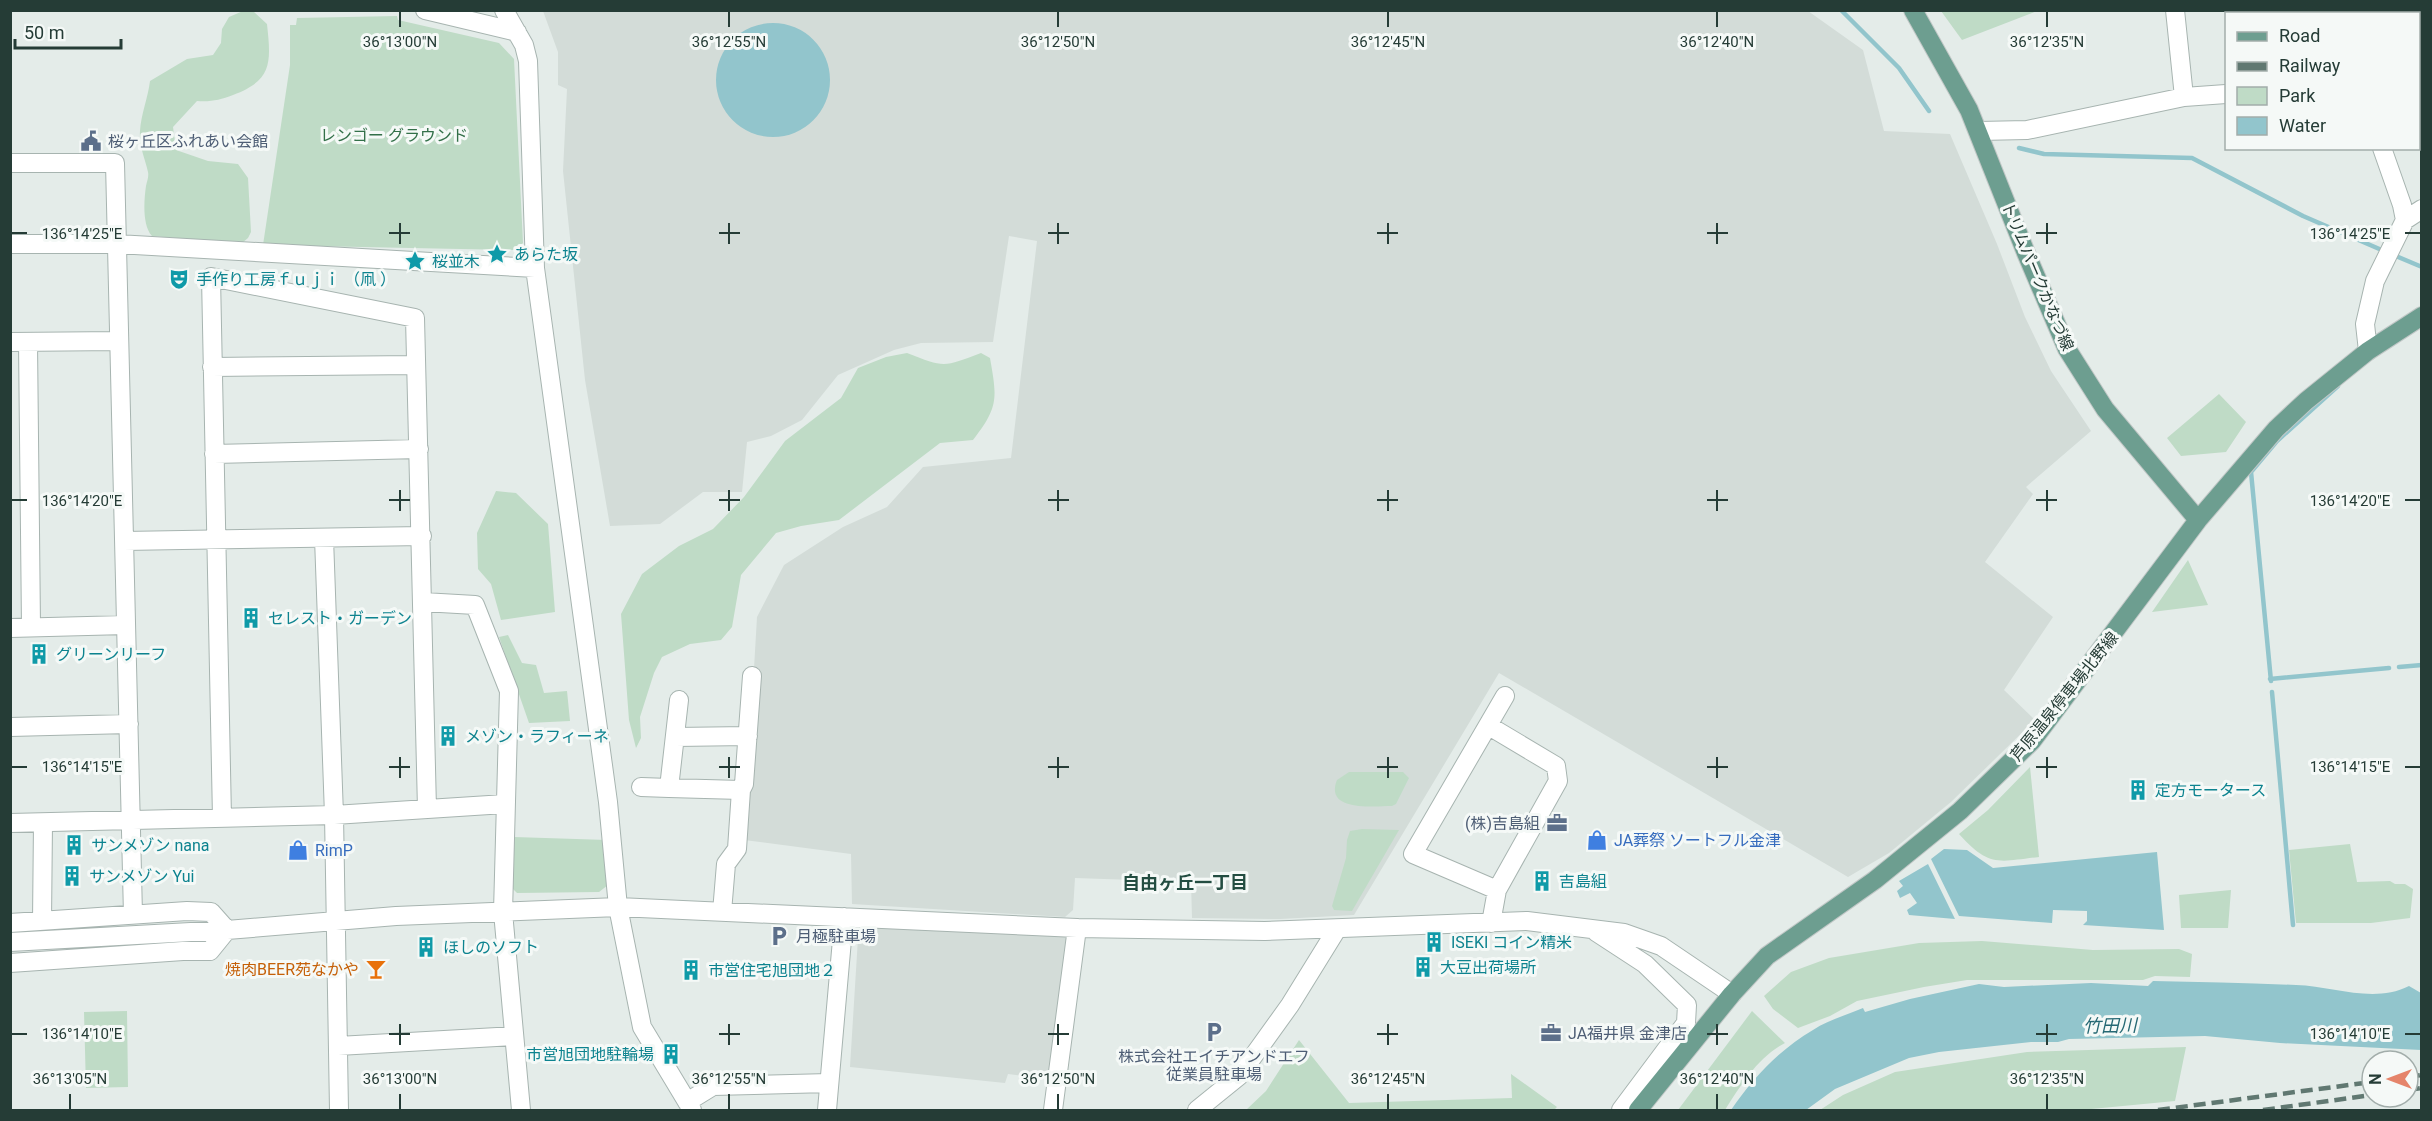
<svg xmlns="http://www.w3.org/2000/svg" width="2432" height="1121" font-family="Roboto,'Noto Sans JP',sans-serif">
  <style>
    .built { fill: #d3dcd8 }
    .green { fill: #bfdbc6 }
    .water { fill: #92c5cc }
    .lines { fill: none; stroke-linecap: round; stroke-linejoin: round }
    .stream { stroke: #92c5cc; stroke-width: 4.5 }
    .minor-casing { stroke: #a7b4b0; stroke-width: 20 }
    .major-casing { stroke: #c2c8c7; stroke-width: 20 }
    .minor { stroke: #fff; stroke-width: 18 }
    .major { stroke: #6d9e90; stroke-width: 18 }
    .rail { stroke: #607871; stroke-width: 4.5; stroke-dasharray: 12 6; stroke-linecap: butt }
    .ticks { fill: none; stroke: #253c36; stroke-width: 2 }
    .labels { text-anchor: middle; stroke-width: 6; stroke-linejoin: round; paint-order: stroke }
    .park-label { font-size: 16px; fill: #337049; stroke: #f5f9f7 }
    .service-label { font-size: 16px; fill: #4e5e75; stroke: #f5f9f7; text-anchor: start }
    .culture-label { font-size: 16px; fill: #0d838f; stroke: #f5f9f7; text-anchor: start }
    .street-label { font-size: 16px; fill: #253c36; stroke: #f5f9f7 }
    .shop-label { font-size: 16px; fill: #366cbe; stroke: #f5f9f7; text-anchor: start }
    .food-label { font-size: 16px; fill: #c56008; stroke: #f5f9f7; text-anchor: end }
    .neighbourhood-label { font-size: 18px; font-weight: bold; fill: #234d41; stroke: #f5f9f7 }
    .water-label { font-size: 18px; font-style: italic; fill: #256873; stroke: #f5f9f7 }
    .ticks-label { font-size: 15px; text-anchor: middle; fill: #253c36; stroke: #f5f9f7; stroke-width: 6; stroke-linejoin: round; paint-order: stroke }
  </style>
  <rect width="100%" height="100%" fill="#e4ece9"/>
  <path class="built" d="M543 11H1808L1863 50 1884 131 1950 134 1997 244 2025 317 2051 371 2091 431 2026 487 2033 494 1985 562 2053 617 2004 690 2035 720 1951 802 1889 853 1848 877 1499 673 1354 915 1280 919 1192 918 1191 882 1075 878 1073 910 1065 917 852 904 851 854 744 840 757 617 784 565 843 527 887 507 923 467 1011 458 1037 241 1009 236 993 342 921 343 894 350 838 375 802 420 771 436 747 442 742 492H703L660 524 610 526 585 380 563 171 567 89 558 85V52Z
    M859 922 1067 935 1070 939 1053 1080 1008 1074 1005 1083 850 1067Z"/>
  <path class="green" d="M243 11 254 12 267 24C271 62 273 80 233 95 220 100 211 102 197 101L173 127 176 150 208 161 238 164 248 178 251 232 248 238 242 243 152 236C142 225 144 200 146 186 147 181 149 177 148 172 145 158 139 147 140 131 141 114 148 98 150 81L187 59 213 55 221 43 222 29 229 17Z
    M1941 11H2037L1962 40Z
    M397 16 398 20 499 43 514 59 523 243 516 250 263 245 290 65V25H296L297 18Z
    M907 353C945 368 944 367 981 353L990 358C997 398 999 407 973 440L940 443 839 520 801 526 776 533 741 575 732 627 721 640 690 644 662 657 654 673 640 717 641 738 636 748 629 720 621 614 642 574 679 546 713 529 744 497 785 441 841 398 858 368 886 357Z
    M2219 394 2246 422 2226 452 2181 456 2167 438Z
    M496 491 516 493 548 524 555 612 501 620 491 584 478 569 477 533Z
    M2188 560 2208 605 2152 612Z
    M508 635 522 663 536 665 544 693 567 691 570 721 529 723 499 637Z
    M2030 767 2039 857C1997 862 1989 867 1959 834L1988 810Z
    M1349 772H1403L1409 778 1396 804 1392 806C1374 806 1324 812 1337 780Z
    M1362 829 1399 830 1352 911 1334 910 1332 906 1346 858 1347 840 1350 831Z
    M514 837 607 840 608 885 599 892 517 893 513 889Z
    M2350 844 2357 882 2390 881 2395 884H2405L2413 889 2410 918 2371 923H2296L2289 850Z
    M2231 890 2228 928H2181L2179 895Z
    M1982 941 2093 950 2179 949 2192 954 2190 977 2155 976 2143 980H1967L1924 987 1857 1001 1830 1016 1798 1028 1773 1009 1764 996 1791 972 1829 958 1919 943Z
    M127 1011 128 1087 86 1088 84 1012Z
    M1752 1011 1785 1043C1758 1057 1741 1085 1725 1110H1678Z
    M1299 1040 1349 1103 1512 1098 1511 1074 1557 1107 1554 1110H1246L1266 1091Z
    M2186 1047 2175 1101 2081 1110H1820L1843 1095 1895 1072 2027 1052Z"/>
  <path class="water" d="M716 80a57 57 0 1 1 114 0a57 57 0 1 1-114 0Z
    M1944 849 1967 850 1993 868 2157 852 2164 930 2083 925 2087 921V911L2053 910 2052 923 1959 916 1931 859Z
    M1928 864 1955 919 1909 915 1907 910 1917 903 1910 893 1900 898 1897 891 1903 886 1899 881Z
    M2153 981C2201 982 2249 983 2296 985 2334 986 2373 1004 2409 986L2421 993V1050L2280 1043 2205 1036 2069 1039 2058 1042H2031L1939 1052 1909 1058 1835 1089 1806 1110H1731C1753 1078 1779 1050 1813 1030 1828 1020 1847 1015 1863 1008L1865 1012 1910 999 1979 984 2004 987 2091 983 2148 986Z"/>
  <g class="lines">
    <path class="stream" d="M1841 10 1899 68 1929 111
      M2019 148 2044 154 2192 158 2303 216 2384 251
      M2391 254 2422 267
      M2399 667 2422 665
      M2270 679 2389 668
      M2271 681 2251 472 2277 441 2338 386
      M2272 692 2293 925"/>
    <g class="minor-casing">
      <path id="minor" d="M425 10 517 32
        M504 10 524 45 528 61 535 268 608 802 618 907 642 1027 692 1110
        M2175 10 2184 97
        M2404 10V14
        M2418 102H2422
        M1979 131 2027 130 2184 97 2226 94
        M2382 148 2402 205 2405 220
        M10 163H115L133 915
        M10 244H117L535 268
        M10 342 119 341
        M28 342 31 627
        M2368 351 2365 324 2375 281 2405 220 2422 209
        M212 367 416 365
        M214 454 419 449
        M324 538 334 815 339 1110
        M124 541 422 536
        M423 602 475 605 509 691 503 912 521 1110
        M10 628 126 625
        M679 700 669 788 741 790 737 849 726 864 722 912
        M1489 726 1556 766 1558 781 1497 890
        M10 727 129 724
        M675 737 748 736
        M641 787 669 788
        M741 790 744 784 752 676
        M222 818 211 277 415 318 427 809
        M10 823 334 815 505 804
        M42 921 43 823
        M10 923 187 911 211 912 227 930 210 951H183L10 963
        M1491 923 1497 890 1413 854 1505 696
        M1596 932 1645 964 1687 1005 1686 1023 1621 1110
        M10 942 227 930 396 916 618 907 1077 928 1265 931 1527 921 1624 933 1661 946 1732 994
        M338 1046 513 1036
        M687 1102 713 1086 829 1083
        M827 1110 844 917
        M1053 1110 1077 928
        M1197 1110 1239 1076 1290 1005 1337 929"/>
    </g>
    <g class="major-casing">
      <path id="major" d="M1913 10 1969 110 2026 253 2067 349 2105 409 2198 520
        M1638 1110 1732 994 1767 956 1875 880 1960 811 2032 741 2198 520 2276 429 2306 401 2368 351 2422 316"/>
    </g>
    <use href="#minor" class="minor"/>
    <use href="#major" class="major"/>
    <path class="rail" d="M2408 1077 2422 1075
      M2408 1090 2422 1088
      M2158 1110 2372 1082
      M2263 1110 2372 1095"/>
  </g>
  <path class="ticks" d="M400 12V27M729 12V27M1058 12V27M1388 12V27M1717 12V27M2047 12V27M400 223V244M729 223V244M1058 223V244M1388 223V244M1717 223V244M2047 223V244M12 233H27M389 233H410M719 233H740M1048 233H1069M1377 233H1398M1707 233H1728M2036 233H2057M2405 233H2420M400 490V511M729 490V511M1058 490V511M1388 490V511M1717 490V511M2047 490V511M12 500H27M389 500H410M719 500H740M1048 500H1069M1377 500H1398M1707 500H1728M2036 500H2057M2405 500H2420M400 757V778M729 757V778M1058 757V778M1388 757V778M1717 757V778M2047 757V778M12 767H27M389 767H410M719 767H740M1048 767H1069M1377 767H1398M1707 767H1728M2036 767H2057M2405 767H2420M400 1024V1045M729 1024V1045M1058 1024V1045M1388 1024V1045M1717 1024V1045M2047 1024V1045M12 1034H27M389 1034H410M719 1034H740M1048 1034H1069M1377 1034H1398M1707 1034H1728M2036 1034H2057M2405 1034H2420M70 1094V1109M400 1094V1109M729 1094V1109M1058 1094V1109M1388 1094V1109M1717 1094V1109M2047 1094V1109"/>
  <defs>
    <g id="civic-bare" transform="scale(1.62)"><path d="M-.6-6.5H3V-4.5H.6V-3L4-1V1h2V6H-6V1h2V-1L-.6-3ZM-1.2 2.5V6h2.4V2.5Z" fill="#5c6f8a" stroke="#f5f9f7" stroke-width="2.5" paint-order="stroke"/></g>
    <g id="sight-bare" transform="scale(1.62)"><path d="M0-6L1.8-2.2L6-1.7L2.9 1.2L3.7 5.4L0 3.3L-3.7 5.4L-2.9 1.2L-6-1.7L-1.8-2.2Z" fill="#0f9aa8" stroke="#f5f9f7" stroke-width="2.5" paint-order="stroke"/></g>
    <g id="theatre-bare" transform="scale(1.62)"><path d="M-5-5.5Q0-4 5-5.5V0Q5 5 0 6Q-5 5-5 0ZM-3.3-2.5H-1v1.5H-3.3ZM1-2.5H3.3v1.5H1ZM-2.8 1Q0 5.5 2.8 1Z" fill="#0f9aa8" stroke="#f5f9f7" stroke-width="2.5" paint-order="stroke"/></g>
    <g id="building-bare" transform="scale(1.62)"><path d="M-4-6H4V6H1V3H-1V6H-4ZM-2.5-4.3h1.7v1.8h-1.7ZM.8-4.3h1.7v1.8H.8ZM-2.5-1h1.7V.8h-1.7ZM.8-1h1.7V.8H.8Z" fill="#0f9aa8" stroke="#f5f9f7" stroke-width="2.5" paint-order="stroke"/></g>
    <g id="office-bare" transform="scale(1.62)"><path d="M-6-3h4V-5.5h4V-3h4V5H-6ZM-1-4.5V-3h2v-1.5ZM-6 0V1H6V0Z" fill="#5c6f8a" stroke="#f5f9f7" stroke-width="2.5" paint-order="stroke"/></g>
    <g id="shop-bare" transform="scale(1.62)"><path d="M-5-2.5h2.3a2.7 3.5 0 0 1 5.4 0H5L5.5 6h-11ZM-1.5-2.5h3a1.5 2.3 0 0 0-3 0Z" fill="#3f7fe0" stroke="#f5f9f7" stroke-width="2.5" paint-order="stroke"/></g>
    <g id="parking-bare" transform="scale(1.62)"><path d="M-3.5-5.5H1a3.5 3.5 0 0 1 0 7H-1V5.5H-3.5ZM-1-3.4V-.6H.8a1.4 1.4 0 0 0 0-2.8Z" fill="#5c6f8a" stroke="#f5f9f7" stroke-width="2.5" paint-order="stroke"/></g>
    <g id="bar-bare" transform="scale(1.62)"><path d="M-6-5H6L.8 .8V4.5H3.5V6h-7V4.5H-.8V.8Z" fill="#e8710a" stroke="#f5f9f7" stroke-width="2.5" paint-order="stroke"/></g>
  </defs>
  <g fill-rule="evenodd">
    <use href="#civic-bare" x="91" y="141"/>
    <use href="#sight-bare" x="497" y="254"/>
    <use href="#sight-bare" x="415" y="261"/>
    <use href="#theatre-bare" x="179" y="279"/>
    <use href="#building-bare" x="251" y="618"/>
    <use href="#building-bare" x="39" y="654"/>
    <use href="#building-bare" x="448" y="736"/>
    <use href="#building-bare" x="2138" y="790"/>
    <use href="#office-bare" x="1557" y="823"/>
    <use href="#shop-bare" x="1597" y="840"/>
    <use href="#building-bare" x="74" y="845"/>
    <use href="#shop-bare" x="298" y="850"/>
    <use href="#building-bare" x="72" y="876"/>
    <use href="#building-bare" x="1542" y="881"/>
    <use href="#parking-bare" x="779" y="936"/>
    <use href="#building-bare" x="1434" y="942"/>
    <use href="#building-bare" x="426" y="947"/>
    <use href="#building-bare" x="1423" y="967"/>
    <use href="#bar-bare" x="376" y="969"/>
    <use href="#building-bare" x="691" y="970"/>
    <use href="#parking-bare" x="1214" y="1032"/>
    <use href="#office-bare" x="1551" y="1033"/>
    <use href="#building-bare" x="671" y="1054"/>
  </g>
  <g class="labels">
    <g class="park-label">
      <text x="394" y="141">レンゴー グラウンド</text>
    </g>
    <g class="service-label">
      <text x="108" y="147">桜ヶ丘区ふれあい会館</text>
      <text x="1540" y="829" text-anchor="end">(株)吉島組</text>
      <text x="796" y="942">月極駐車場</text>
      <text x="1568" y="1039">JA福井県 金津店</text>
      <text x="1214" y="1062" text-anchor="middle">株式会社エイチアンドエフ<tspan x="1214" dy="18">従業員駐車場</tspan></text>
    </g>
    <g class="culture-label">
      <text x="514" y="260">あらた坂</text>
      <text x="432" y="267">桜並木</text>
      <text x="196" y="285">手作り工房ｆｕｊｉ （凧 ）</text>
      <text x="268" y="624">セレスト・ガーデン</text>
      <text x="56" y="660">グリーンリーフ</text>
      <text x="465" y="742">メゾン・ラフィーネ</text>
      <text x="2155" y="796">定方モータース</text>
      <text x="91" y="851">サンメゾン nana</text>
      <text x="89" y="882">サンメゾン Yui</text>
      <text x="1559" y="887">吉島組</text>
      <text x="1451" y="948">ISEKI コイン精米</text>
      <text x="443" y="953">ほしのソフト</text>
      <text x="1440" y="973">大豆出荷場所</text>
      <text x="708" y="976">市営住宅旭団地２</text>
      <text x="654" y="1060" text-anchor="end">市営旭団地駐輪場</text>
    </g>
    <g class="street-label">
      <text transform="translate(2038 276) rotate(67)" y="6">トリムパークかなづ線</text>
      <text transform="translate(2064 696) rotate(-51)" y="6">芦原温泉停車場北野線</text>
    </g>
    <g class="shop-label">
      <text x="1614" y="846">JA葬祭 ソートフル金津</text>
      <text x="315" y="856">RimP</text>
    </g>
    <g class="food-label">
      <text x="359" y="975">焼肉BEER苑なかや</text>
    </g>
    <g class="neighbourhood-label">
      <text x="1185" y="889">自由ヶ丘一丁目</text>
    </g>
    <g class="water-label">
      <text transform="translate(2110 1026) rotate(-1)" y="6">竹田川</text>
    </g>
  </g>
  <g class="ticks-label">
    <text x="400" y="47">36°13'00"N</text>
    <text x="729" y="47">36°12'55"N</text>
    <text x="1058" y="47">36°12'50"N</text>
    <text x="1388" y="47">36°12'45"N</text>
    <text x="1717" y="47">36°12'40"N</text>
    <text x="2047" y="47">36°12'35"N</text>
    <text x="2350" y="239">136°14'25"E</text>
    <text x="82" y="239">136°14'25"E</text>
    <text x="2350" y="506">136°14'20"E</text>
    <text x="82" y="506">136°14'20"E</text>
    <text x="2350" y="772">136°14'15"E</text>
    <text x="82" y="772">136°14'15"E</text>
    <text x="2350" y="1039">136°14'10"E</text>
    <text x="82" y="1039">136°14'10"E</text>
    <text x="70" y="1084">36°13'05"N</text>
    <text x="400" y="1084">36°13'00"N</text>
    <text x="729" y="1084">36°12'55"N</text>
    <text x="1058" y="1084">36°12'50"N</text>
    <text x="1388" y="1084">36°12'45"N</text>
    <text x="1717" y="1084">36°12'40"N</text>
    <text x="2047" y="1084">36°12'35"N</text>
  </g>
  <rect width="2432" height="1121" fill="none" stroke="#253c36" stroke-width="24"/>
  <rect x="2225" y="12" width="195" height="138" fill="#f5f9f7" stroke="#a2adaa" stroke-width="1.5"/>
  <rect x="2237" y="32" width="30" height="9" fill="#6d9e90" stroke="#a2adaa" stroke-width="1.5"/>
  <text x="2279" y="42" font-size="18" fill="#253c36">Road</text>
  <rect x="2237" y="62" width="30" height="9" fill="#607871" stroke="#a2adaa" stroke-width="1.5"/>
  <text x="2279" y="72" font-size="18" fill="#253c36">Railway</text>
  <rect x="2237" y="87" width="30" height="18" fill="#bfdbc6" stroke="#a2adaa" stroke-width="1.5"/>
  <text x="2279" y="102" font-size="18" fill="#253c36">Park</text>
  <rect x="2237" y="117" width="30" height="18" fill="#92c5cc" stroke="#a2adaa" stroke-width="1.5"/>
  <text x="2279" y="132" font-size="18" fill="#253c36">Water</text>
  <g transform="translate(2390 1079) rotate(270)"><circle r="28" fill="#f5f9f7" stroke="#a2adaa" stroke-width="1.5"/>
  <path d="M0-4.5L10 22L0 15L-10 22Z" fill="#e5846a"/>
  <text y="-9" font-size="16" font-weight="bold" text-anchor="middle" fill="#253c36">N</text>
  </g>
  <path d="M15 39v9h106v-9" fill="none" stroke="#253c36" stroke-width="3"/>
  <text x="24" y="39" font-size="18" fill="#253c36" stroke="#f5f9f7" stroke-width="4.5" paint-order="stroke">50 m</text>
</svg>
